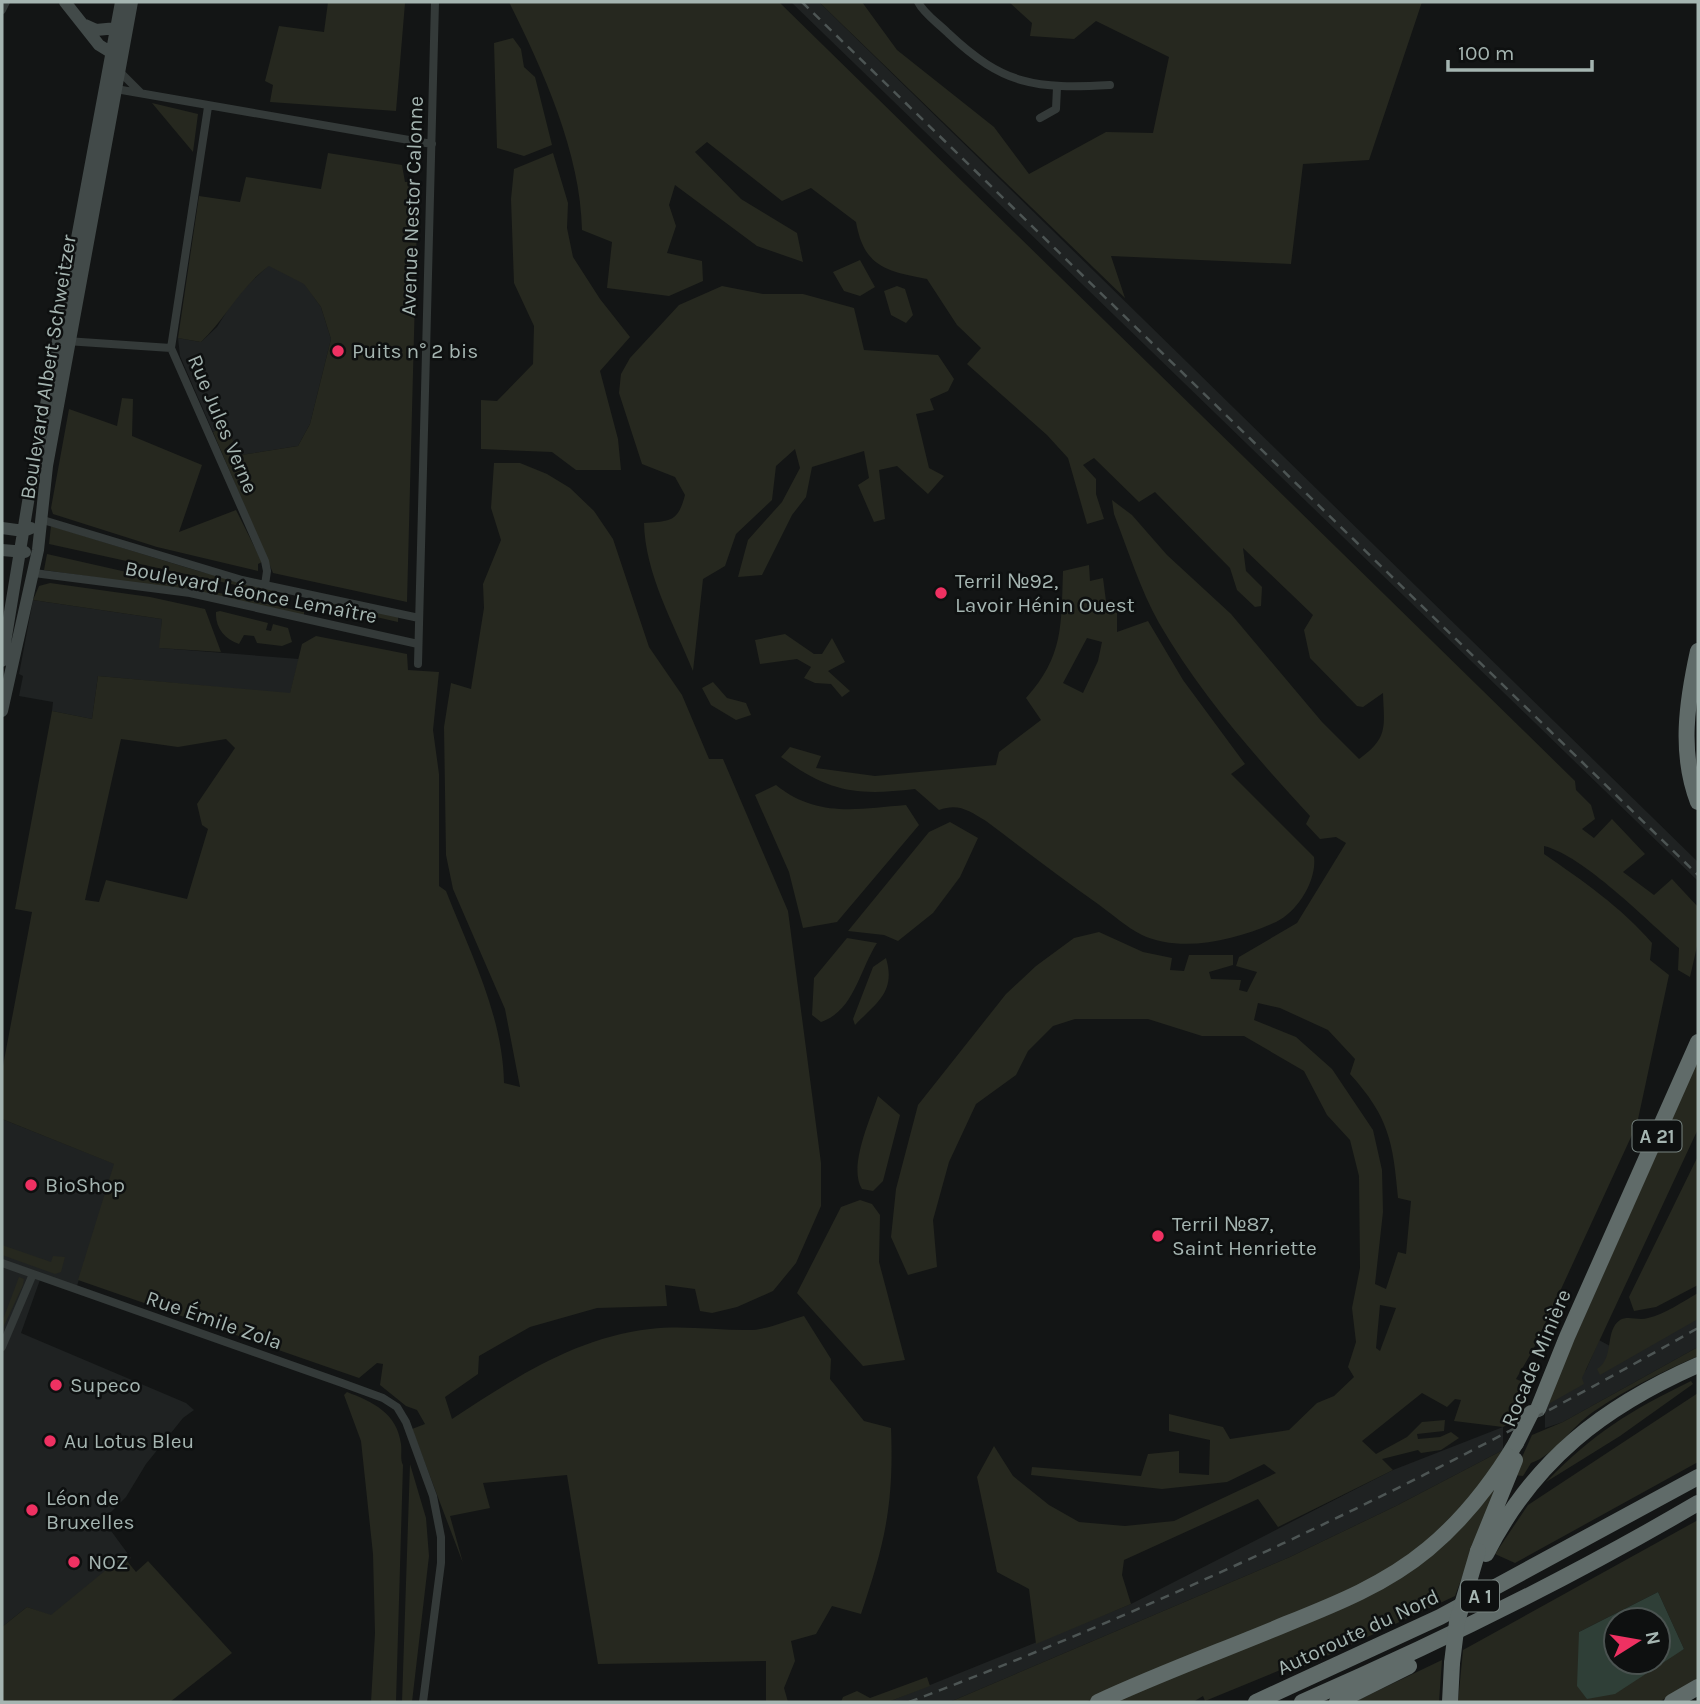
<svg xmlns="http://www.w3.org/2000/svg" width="1700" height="1704" font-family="Karla,sans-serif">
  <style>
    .built { fill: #1f2222 }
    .green { fill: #26281f; fill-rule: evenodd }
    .water { fill: #2f3f37; fill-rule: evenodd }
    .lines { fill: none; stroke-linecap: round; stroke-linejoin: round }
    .street { stroke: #343a39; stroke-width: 8 }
    .secondary { stroke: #424a49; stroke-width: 12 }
    .highway { stroke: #606b69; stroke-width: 16 }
    .rail { stroke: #4d5554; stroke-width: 2.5; stroke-dasharray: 9 7; stroke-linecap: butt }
    .highway-bridge { stroke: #606b69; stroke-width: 16 }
    .poi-dot { fill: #ef3162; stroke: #0e1010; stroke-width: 2.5 }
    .labels { text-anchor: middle; stroke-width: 5; stroke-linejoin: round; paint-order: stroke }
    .shield { fill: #0e1010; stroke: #788481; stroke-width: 2 }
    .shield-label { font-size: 19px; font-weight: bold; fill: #a5b5b1 }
    .street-label { font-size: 21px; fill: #a5b5b1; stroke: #0e1010 }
    .poi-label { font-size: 21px; fill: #a5b5b1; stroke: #0e1010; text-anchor: start }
  </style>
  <rect width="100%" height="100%" fill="#131515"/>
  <path class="built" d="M791 2H819L1698 862V881Z
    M269 265 304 283 321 307 331 339 310 424 298 446 241 455 225 427 213 432 180 356 178 338 201 342 217 327 237 295Z
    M33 600 162 619 160 648 299 659 290 694 98 676 92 719 52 711 53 702 19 696 23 676 19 674Z
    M2 1119 115 1164 76 1289 41 1277 21 1333 186 1403 194 1410 183 1418 146 1464 126 1497 103 1520 131 1558 127 1561 123 1557 51 1616 27 1607 2 1627Z
    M1698 1298V1347L1563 1422 1545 1428V1406L1586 1370 1599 1340 1610 1346Z
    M1503 1427V1450L1396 1506 1290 1557 950 1702H888L1131 1604 1393 1470Z"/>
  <path class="green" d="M328 2 405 3 396 111 270 102 273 85 265 81 279 26 324 32Z
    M509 2H779L1575 781 1576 790 1591 805 1595 819 1582 829 1594 838 1612 819 1645 854 1623 872 1654 895 1672 879 1698 907V942L1690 977 1678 970 1679 948C1646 920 1584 856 1544 846V854C1583 881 1621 907 1652 943L1650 960 1669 975 1637 1124 1533 1350 1516 1379 1530 1385 1519 1419 1503 1427 1454 1421 1461 1400 1455 1399 1447 1407 1422 1393 1362 1441 1376 1454 1407 1437 1422 1422 1445 1420 1444 1431 1417 1434 1418 1439 1440 1437 1451 1432 1459 1438 1441 1450 1421 1453 1418 1450 1382 1459 1393 1470 1278 1527 1258 1499 1124 1560 1122 1575 1131 1604 1036 1644 1029 1589 997 1572 977 1477 994 1446 1013 1476 1049 1505 1079 1522 1125 1526 1174 1521 1276 1473 1264 1464 1227 1482 1162 1489 1031 1475 1032 1467 1141 1476 1148 1454 1179 1451V1473L1209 1475 1210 1440 1169 1431V1414L1223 1427 1230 1439 1289 1430 1317 1403 1334 1396 1354 1377 1348 1367 1356 1342 1352 1308 1360 1268 1359 1176 1350 1140 1327 1115 1304 1071 1244 1036H1202L1148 1019H1075L1053 1026 1028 1051 1016 1075 976 1104 949 1162 933 1220 937 1267 908 1275 891 1237 896 1189 918 1105 1006 994 1036 966 1074 938 1099 932 1143 952 1172 958 1170 970 1184 971 1189 955H1233V965L1209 972 1211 979 1241 980 1239 990 1247 992 1257 972 1236 966 1239 957 1297 923 1346 843 1336 837 1320 839 1306 824 1310 816C1255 756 1200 694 1159 623 1140 589 1128 550 1114 514L1112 500 1132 515 1167 555 1231 614 1322 722 1359 759C1389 738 1384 726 1383 693L1363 707 1357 706 1310 658 1304 630 1313 615 1243 548 1246 571 1262 587 1261 606 1255 607 1237 590 1230 568 1155 492 1139 502 1094 458 1083 465 1096 479V494L1104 519 1087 524 1068 458 1047 435 967 364 981 348 957 325 927 279C886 271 864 267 856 222L811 188 782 201 707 142 695 152 741 199 797 233 803 262 757 246 675 185 669 205 676 226 667 253 702 261 703 281 669 296 607 288 612 242 582 230C581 154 543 70 509 2ZM1258 1003 1280 1008 1328 1030 1355 1059 1350 1074C1389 1117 1393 1142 1398 1198L1411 1201 1406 1254 1398 1252 1386 1289 1375 1284 1383 1212 1382 1170 1373 1130 1332 1069 1296 1037 1254 1020ZM1380 1305 1396 1308 1380 1351 1376 1348Z
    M819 2H862L897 50 994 127 1029 174 1106 132 1153 133 1169 57 1096 21 1074 39 1030 36 1032 23 1009 2H1422L1369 160 1303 164 1291 264 1111 256 1125 298Z
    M513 38 521 49 524 67 535 77 552 145 524 156 497 148 494 43Z
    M152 103 198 114 193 152Z
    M328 153 402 165 405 182H418L407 602 273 573 213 432 225 426 241 455 298 446 310 424 331 339 321 307 304 284 269 266C240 287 226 318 201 342L178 338 199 196 240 202 246 177 321 189Z
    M553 153 568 203 567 228 573 257 600 299 630 337 600 371 618 439 621 470H576L552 452 481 449V400L497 401 533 364 534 326 514 283 511 199 514 169Z
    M860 260 875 287 860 296 844 291 833 272Z
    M722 286 763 294H803L854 308 864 350 938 355 954 379 948 391 930 399 934 410 916 414 929 468 944 476 928 494 897 466 879 470 885 519 874 522 858 485 869 478 864 451 812 467 806 497 792 515 762 575 738 577 748 540 782 502 800 468 795 449 776 466 772 500 736 534 725 566 703 579 693 671C674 624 645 574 644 523 669 521 678 523 685 495L675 477 642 464 619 393 621 374 630 358 679 305Z
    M897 286 905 289 913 315 906 323 891 315 884 291Z
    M122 398 133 399 132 436 202 465 179 532 236 510 262 562 258 564V571L157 547 53 514 51 508 69 409 117 426Z
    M494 463H520L547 474 570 488 594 511 613 539 649 647 682 695 709 759H723L788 911 821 1163V1206L796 1263 773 1291 737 1307 712 1313 700 1311 695 1289 665 1285 667 1306 597 1308 530 1327 479 1356 478 1374 445 1397 452 1419C515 1378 574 1338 650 1329 682 1325 715 1330 746 1330 764 1331 786 1321 804 1316L831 1359 830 1379 864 1421 891 1428C894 1504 885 1543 861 1614L832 1606 816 1634 791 1641 795 1661 784 1688 788 1702H766V1661L598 1664 567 1475 483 1483 490 1508 450 1516 463 1563 412 1429 425 1424 417 1410 406 1406 380 1385 383 1364 377 1363 359 1378 78 1280 114 1164 2 1119V1071L32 912 15 909 52 711 92 719 98 676 290 693 302 644 316 636 407 654 408 670 439 672 433 730 439 774V886L446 891C470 952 503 1016 504 1083L520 1087 505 1009 453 889 446 855 444 727 451 683 471 689 484 608 483 584 501 540 491 508ZM121 739 178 747 226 739 235 748 197 804 202 825 208 829 187 899 106 880 99 902 85 900Z
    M51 526 198 571 272 589V593L49 544Z
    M47 554 304 612V616L183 590 44 570Z
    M1089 565 1090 581 1103 578 1107 609 1117 607V632L1148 621 1183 680 1245 764 1231 774 1314 857C1317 881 1297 912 1276 922 1238 939 1183 954 1142 935 1126 927 1112 914 1098 904 1060 877 1023 849 986 821 969 811 959 803 939 810L915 789C855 796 829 792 781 757L790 747 821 756 816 768 875 776 996 765 999 752 1041 720 1026 698C1064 656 1061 625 1063 571ZM1087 638 1102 642 1098 661 1083 693 1063 683Z
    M50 583 150 597 205 609 221 652 159 648 162 619 33 600 39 586Z
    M320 599 398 617V622L319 604Z
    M220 611 268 623 266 630 271 631 273 624 288 628 292 642 282 646 257 643 254 636 244 635 239 644C225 639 215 628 216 612Z
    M785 634 814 654H822L832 638 845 662 828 671 850 691 842 697 831 684 815 683 804 678 811 667 797 659 760 664 755 640Z
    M713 682 727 698 746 703 751 715 736 720 711 705 702 688Z
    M776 785C817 818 857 809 906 805L919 825 837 922 803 928 789 872 755 795Z
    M950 822 978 838 960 877 933 913 898 941 884 935 848 931 929 832Z
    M847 938 877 943C859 971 854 1011 821 1022L812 1015 814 978Z
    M886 958C896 992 877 1002 855 1025L853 1019 873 967Z
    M1698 1060V1129L1582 1378 1584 1384 1545 1406Z
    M878 1096 900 1115 883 1181 873 1191 862 1189C848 1167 870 1120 878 1096Z
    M1698 1156V1285L1656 1307 1634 1311 1629 1297Z
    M860 1200 872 1204 880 1215 879 1262 905 1360 863 1366 797 1293 841 1207Z
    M2 1245 51 1262 53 1256 65 1257 61 1272 55 1274 2 1255Z
    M19 1277 24 1279 23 1285 2 1330V1322Z
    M1698 1293V1319L1600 1375 1597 1369C1615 1358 1604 1331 1620 1320 1628 1315 1638 1321 1648 1318 1665 1314 1682 1302 1698 1293Z
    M1698 1347V1356C1662 1372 1626 1389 1593 1412 1571 1427 1555 1455 1531 1463L1523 1476 1514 1475 1532 1435 1563 1422Z
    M1691 1381 1693 1384 1620 1436 1546 1482C1595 1432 1628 1412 1691 1381Z
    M347 1392C373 1402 397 1413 401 1444 402 1452 400 1460 403 1465L396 1702H371L375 1633 373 1554 361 1441 344 1395Z
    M1698 1393V1462L1515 1563 1495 1554 1528 1505Z
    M1503 1450 1469 1501 1415 1554 1354 1589 1085 1702H950L1290 1557 1396 1506Z
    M410 1464 426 1518 429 1556 412 1702H402Z
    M1496 1487 1455 1596 1299 1669 1295 1664 1205 1701 1203 1696 1193 1702H1108L1355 1599Z
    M1698 1520V1679L1659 1702H1458L1463 1650ZM1658 1592 1684 1649 1587 1699 1579 1632Z
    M123 1556 136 1572 148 1561 232 1653 170 1702H2V1627L27 1607 51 1615Z
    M1442 1660 1439 1702H1354Z
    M927 1677 930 1686 888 1702H841L843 1697 857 1691 870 1698Z"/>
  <path class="water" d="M1658 1592 1684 1649 1615 1694 1587 1699 1577 1686 1579 1632ZM1616 1620H1658V1662H1616Z"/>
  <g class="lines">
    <path class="street" d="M918 2C924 14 938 23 948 33 1004 86 1036 89 1110 85
      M2 10 6 2
      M119 71 141 93
      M116 89 432 144
      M208 107 171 348 265 561 267 571 265 585
      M1040 118 1056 109 1057 87
      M66 341 171 348
      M43 520 242 580 419 618
      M34 573 190 593 418 644
      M418 664 435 2
      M2 1263 342 1383 383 1398 397 1407 406 1422 433 1496 441 1537V1563L423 1702
      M2 1347 33 1274"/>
    <path class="secondary" d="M65 2 99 45 112 53
      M85 25 96 30 117 28
      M2 528 24 531 31 528
      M2 550 25 552
      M2 661 29 496 121 2
      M2 711 38 550 47 466 132 2"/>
    <path class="highway" d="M1698 651C1687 701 1679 753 1698 802
      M1538 1409 1567 1337 1698 1042
      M1478 1551 1515 1460
      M1486 1554C1534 1460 1603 1407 1698 1365
      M1098 1702C1160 1673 1224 1650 1286 1624 1336 1604 1386 1584 1428 1549 1464 1519 1492 1483 1516 1443
      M1256 1702 1440 1617 1698 1477
      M1302 1702C1438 1643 1570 1578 1698 1503
      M1337 1702 1409 1666
      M1450 1702 1452 1663
      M1672 1702 1698 1687"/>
    <path class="rail" d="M802 2 1698 875
      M909 1702C1181 1599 1445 1472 1698 1328"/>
    <path class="highway-bridge" d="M1516 1443 1531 1413
      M1452 1663 1457 1622 1478 1551"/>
  </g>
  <g class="poi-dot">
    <circle cx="338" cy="351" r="7"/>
    <circle cx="941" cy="593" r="7"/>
    <circle cx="31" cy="1185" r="7"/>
    <circle cx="1158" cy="1236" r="7"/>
    <circle cx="56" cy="1385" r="7"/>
    <circle cx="50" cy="1441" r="7"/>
    <circle cx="32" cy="1510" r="7"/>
    <circle cx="74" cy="1562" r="7"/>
  </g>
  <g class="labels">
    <g class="shield">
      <rect x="1632.5" y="1120.5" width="49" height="31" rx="5"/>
      <rect x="1461" y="1580.5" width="38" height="31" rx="5"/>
    </g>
    <g class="shield-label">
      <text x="1657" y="1143">A 21</text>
      <text x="1480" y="1603">A 1</text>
    </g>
    <g class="street-label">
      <text transform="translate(412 206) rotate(-88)" y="7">Avenue Nestor Calonne</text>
      <text transform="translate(48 367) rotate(-81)" y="7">Boulevard Albert Schweitzer</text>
      <text transform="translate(223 424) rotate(67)" y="7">Rue Jules Verne</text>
      <text transform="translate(251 592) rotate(11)" y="7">Boulevard Léonce Lemaître</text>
      <text transform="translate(214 1320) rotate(19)" y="7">Rue Émile Zola</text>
      <text transform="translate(1536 1358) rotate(-67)" y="7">Rocade Minière</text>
      <text transform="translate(1358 1632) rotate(-25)" y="7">Autoroute du Nord</text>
    </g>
    <g class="poi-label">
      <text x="352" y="358">Puits n° 2 bis</text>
      <text x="955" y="588">Terril №92,<tspan x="955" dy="24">Lavoir Hénin Ouest</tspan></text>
      <text x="45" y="1192">BioShop</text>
      <text x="1172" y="1231">Terril №87,<tspan x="1172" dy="24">Saint Henriette</tspan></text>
      <text x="70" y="1392">Supeco</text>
      <text x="64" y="1448">Au Lotus Bleu</text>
      <text x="46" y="1505">Léon de<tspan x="46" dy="24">Bruxelles</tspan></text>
      <text x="88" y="1569">NOZ</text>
    </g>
  </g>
  <rect width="1700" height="1704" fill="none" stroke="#a5b5b1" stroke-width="7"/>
  <g transform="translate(1637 1641) rotate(79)"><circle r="33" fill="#0e1010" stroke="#4a5250" stroke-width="2"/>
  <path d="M0-5L12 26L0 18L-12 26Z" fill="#ef3162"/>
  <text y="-10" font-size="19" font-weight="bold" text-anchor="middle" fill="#a5b5b1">N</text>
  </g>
  <path d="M1448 60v10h144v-10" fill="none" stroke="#a5b5b1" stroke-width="3.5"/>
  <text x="1458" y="60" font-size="21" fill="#a5b5b1" stroke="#0e1010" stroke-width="5" paint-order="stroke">100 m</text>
</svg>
